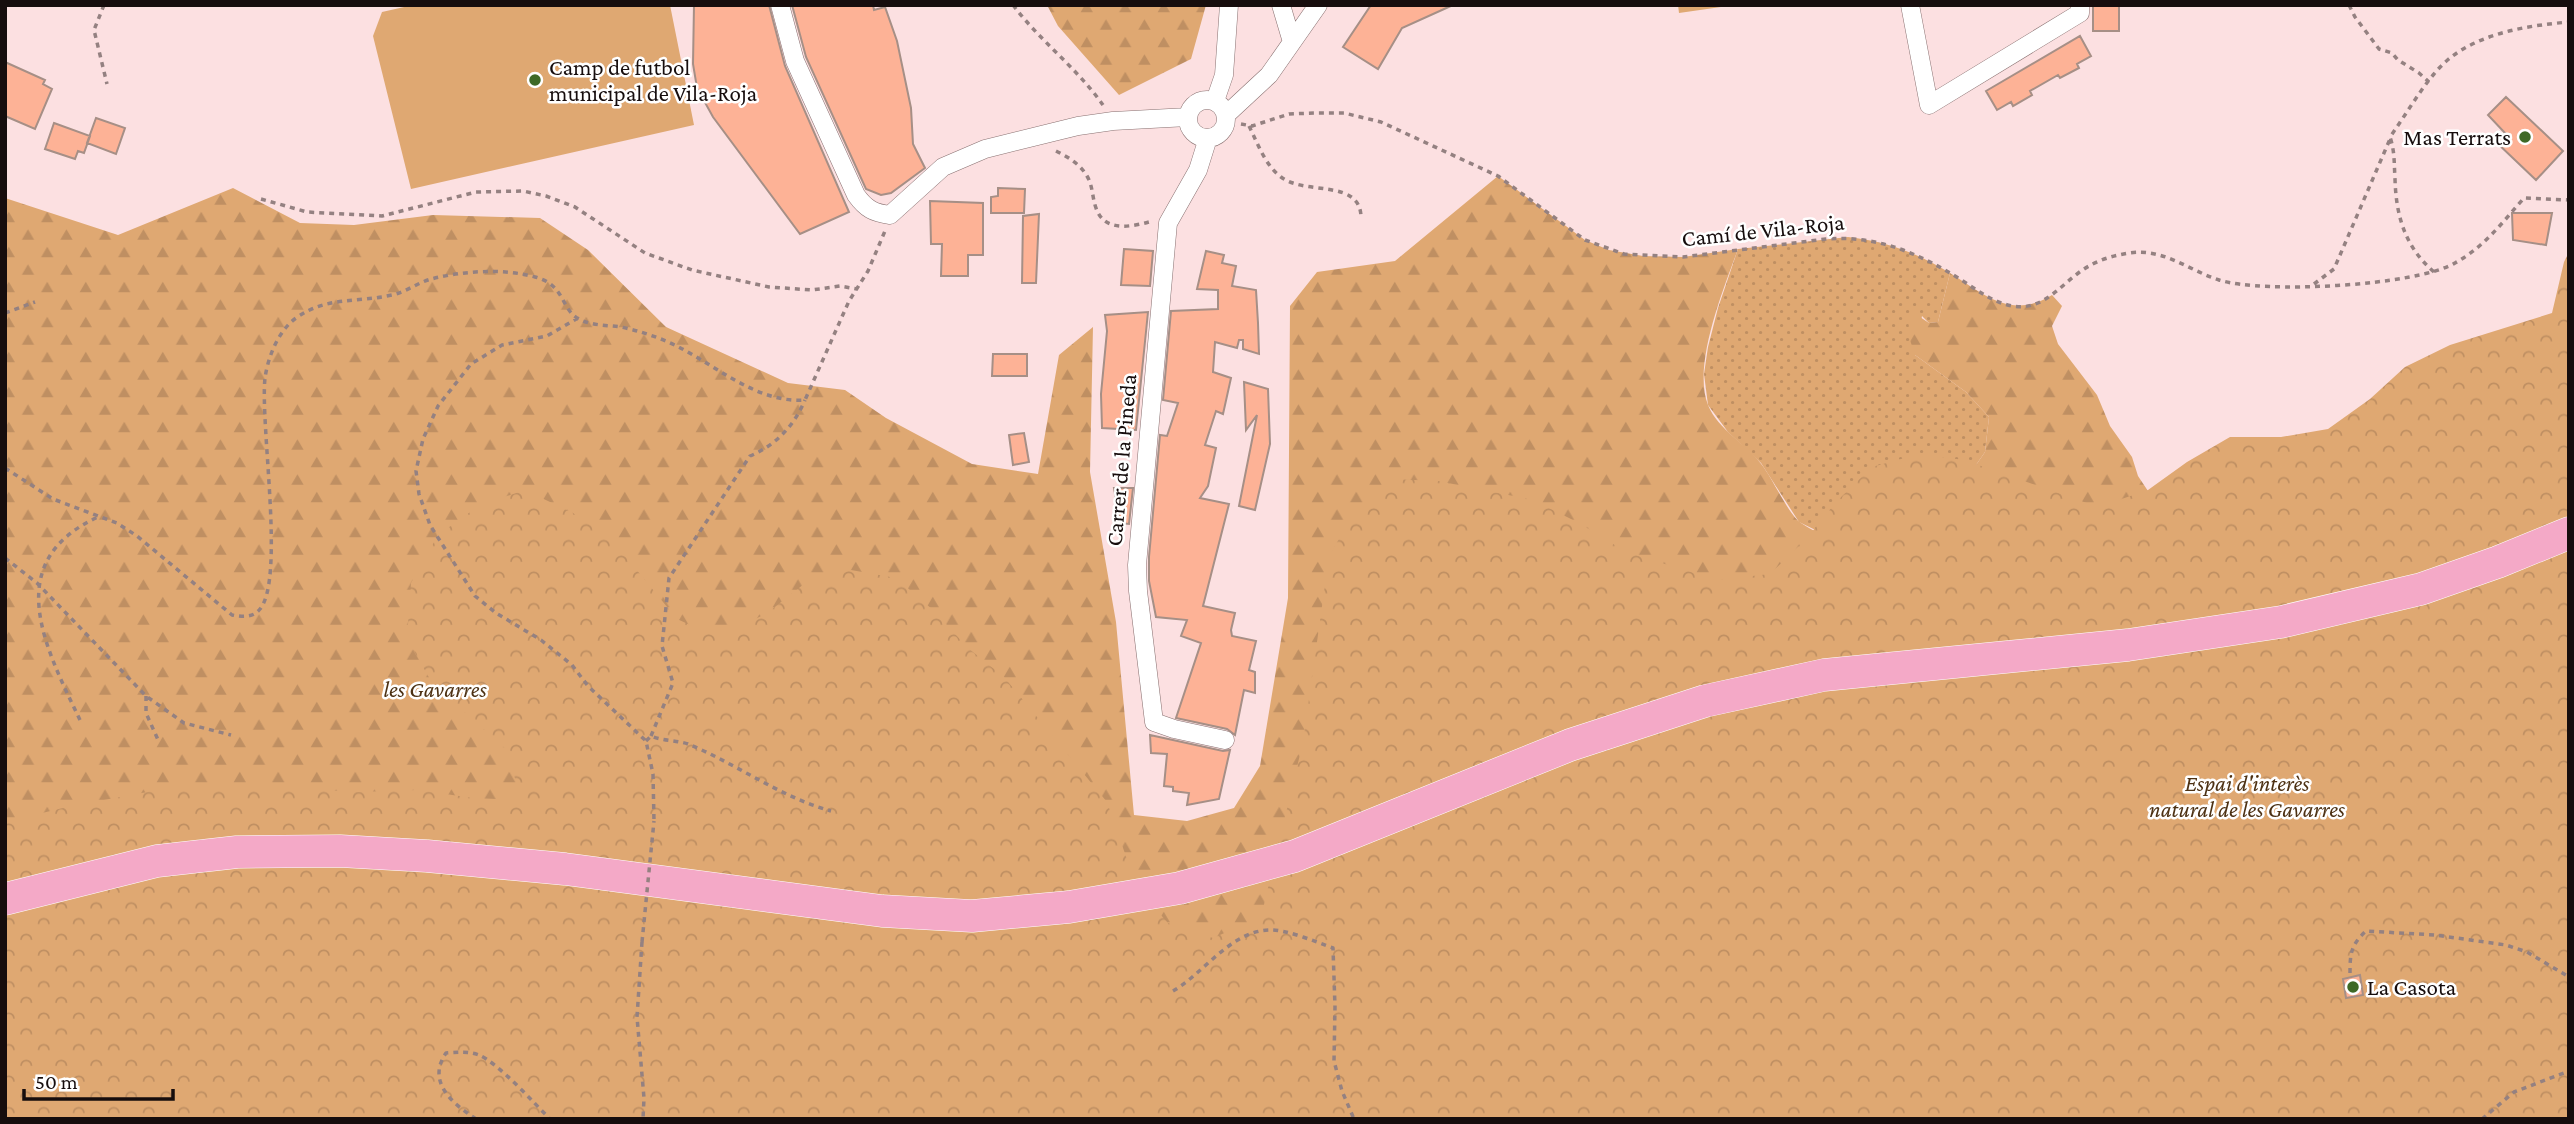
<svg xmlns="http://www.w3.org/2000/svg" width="2574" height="1124" font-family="'Crimson Pro',serif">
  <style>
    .grass { fill: url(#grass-dots) }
    .forest { fill: url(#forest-firs) }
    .park { fill: url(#park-crowns) }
    .pitch { fill: #dfa872 }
    .building { fill: #fdb296; stroke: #a68f86; stroke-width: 2 }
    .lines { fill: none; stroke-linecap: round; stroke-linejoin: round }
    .street-casing { stroke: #887070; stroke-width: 19 }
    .highway-casing { stroke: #fff; stroke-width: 33 }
    .path { stroke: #948181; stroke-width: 3.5; stroke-dasharray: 5 5; stroke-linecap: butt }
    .street { stroke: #fff; stroke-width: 18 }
    .highway { stroke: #f4a9c7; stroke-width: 32 }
    .path-bridge { stroke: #948181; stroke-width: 3.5; stroke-dasharray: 5 5; stroke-linecap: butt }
    .poi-dot { fill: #3e6926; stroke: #fff; stroke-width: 2.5 }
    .labels { text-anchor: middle; stroke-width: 5; stroke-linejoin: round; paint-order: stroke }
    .poi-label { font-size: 23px; fill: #160d0d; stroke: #fff; text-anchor: start }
    .street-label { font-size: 23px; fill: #160d0d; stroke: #fff }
    .park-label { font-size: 23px; font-style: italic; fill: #4d3113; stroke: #fff }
  </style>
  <defs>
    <pattern id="grass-dots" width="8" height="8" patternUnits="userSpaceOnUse" patternTransform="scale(1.75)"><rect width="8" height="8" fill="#dfa872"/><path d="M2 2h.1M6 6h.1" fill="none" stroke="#bf8f62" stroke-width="1.8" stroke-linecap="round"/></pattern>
    <pattern id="forest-firs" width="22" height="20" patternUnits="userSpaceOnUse" patternTransform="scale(1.75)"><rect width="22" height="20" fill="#dfa872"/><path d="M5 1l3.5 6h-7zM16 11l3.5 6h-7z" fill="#bf8f62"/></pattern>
    <pattern id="park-crowns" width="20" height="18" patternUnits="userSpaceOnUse" patternTransform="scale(1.75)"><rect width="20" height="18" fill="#dfa872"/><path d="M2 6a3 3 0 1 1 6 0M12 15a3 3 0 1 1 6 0" fill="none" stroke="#bf8f62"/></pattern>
  </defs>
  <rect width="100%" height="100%" fill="#fce0e1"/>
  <path class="grass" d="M1848 237C1885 241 1918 253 1950 273L1938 322 1929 323 1922 316 1915 355 1966 392 1989 417 1985 452 1967 478 1840 542 1799 522 1761 463 1728 432 1708 405 1704 374 1708 347 1718 308 1738 249Z"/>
  <path class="forest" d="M1047 5H1206L1191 59 1119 95 1058 26Z
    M1498 176 1585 240 1609 250 1643 256 1683 257 1738 249C1724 288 1692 365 1708 405 1718 430 1747 444 1762 465 1773 479 1788 514 1801 523 1812 531 1827 536 1840 542L2227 824 5 1119V198L118 235 233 188 300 223 354 225 433 215 540 218 588 250 666 327 788 383 845 390 886 418 972 464 1038 474 1059 355 1093 327 1090 472 1116 622 1134 815 1187 821 1234 808 1260 766 1288 598 1290 306 1317 272 1395 261Z
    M1950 273C1985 295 2011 320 2052 295L2062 306 2052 326 2058 344 2097 395 2110 426 2132 457 2138 476 2148 491 2262 549 1967 478 1985 452 1989 417 1966 392 1915 355 1910 340 1908 317 1914 313 1929 323 1938 322Z"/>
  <path class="park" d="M2569 252V1119H5V822L71 806 180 786H249L358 792 418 790 473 798 521 800 507 750 432 683 407 638 411 583 438 535 480 505 525 490 573 513 612 540 677 619 719 638 767 613 804 584 851 570 896 578 933 610 968 648 1004 677 1107 802 1137 888 1168 923 1213 938 1261 917 1303 742 1329 556 1353 515 1392 479 1438 481 1533 500 1579 523 1626 552 1717 580 1770 574 1807 538 1836 502 1872 467 1919 454 1964 460 2098 507 2148 490 2187 462 2230 437H2281L2328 429 2370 399 2405 367 2450 345 2552 313 2564 262Z"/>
  <path class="pitch" d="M413 5H670L694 125 411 189 373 36 382 12Z
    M1678 5H1735L1679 13Z"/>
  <path class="building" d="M694 5H769L785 66 849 212 800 234 713 117 697 88 693 64Z
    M792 5H873L874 10 885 7 897 41 911 108 913 144 925 168 891 193 881 195 866 189 806 57Z
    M1371 5H1453L1402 28 1378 69 1343 47Z
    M2093 5H2119V31H2093Z
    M2080 36 2091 56 2077 64 2079 68 2060 78 2058 75 2030 91 2032 95 2013 106 2011 102 1997 110 1986 91Z
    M5 62 45 80 43 84 52 89 35 129 5 116Z
    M2506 97 2563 151 2536 180 2496 142 2505 133 2488 115Z
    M96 118 125 128 116 154 87 143Z
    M54 123 90 136 84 153 78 151 75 159 45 149Z
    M998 188 1025 189 1024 213H991V197L998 196Z
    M930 201 983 203V255H968V276H941L942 244H931Z
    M2512 213H2552L2546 245 2513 240Z
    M1039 214 1036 283H1022L1023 216Z
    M1124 249 1153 251 1150 286 1121 285Z
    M1206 251 1224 255 1222 263 1236 266 1232 286 1256 290 1258 323 1259 354 1243 349V340H1239L1237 348 1215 342 1213 372 1231 378 1223 414 1216 411 1205 445 1216 448 1208 486 1200 498 1229 504 1203 606 1235 613 1231 630 1232 636 1256 641 1249 670 1255 672V693L1244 690 1235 735 1227 729 1176 718 1201 643 1181 636 1187 620 1156 617 1149 581V557L1160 435 1167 436 1178 403 1163 400 1171 311 1218 309V290L1197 289Z
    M1148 312 1136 430 1102 428 1101 394 1107 331 1105 315Z
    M993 354H1027V376H992Z
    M1244 382 1268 389 1270 444 1255 510 1239 506 1257 415 1246 430Z
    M1024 433 1029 462 1013 465 1009 435Z
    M1114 488H1133L1129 524 1120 523Z
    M1150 735 1223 751 1230 750 1219 799 1187 805 1189 793 1173 791V787L1164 786 1167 754 1151 753Z
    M2360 975 2363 995 2346 998 2343 979Z"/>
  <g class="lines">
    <g class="street-casing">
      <path id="street" d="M780 5 795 61 856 195C866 209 874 213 890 215L943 167 985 149 1078 126 1113 121 1188 117
        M1281 5 1292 42
        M1910 5 1929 105 2080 13V5
        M1188 119a19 19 0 1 1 38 0a19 19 0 1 1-38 0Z
        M1215 101 1224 75 1229 5
        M1226 115 1269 75 1318 5
        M1208 138 1198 170 1168 223 1137 565 1138 591 1154 722 1174 729 1225 740"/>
    </g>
    <g class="highway-casing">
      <path id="highway" d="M5 899 157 861 237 852 340 851 427 856 565 869 882 911 972 916 1069 907 1180 888 1295 856 1570 745 1705 701 1824 675 2128 645 2281 622 2421 589 2498 562 2569 533"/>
    </g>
    <path class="path" d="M104 5 94 30 107 84
      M1013 5C1040 41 1077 68 1103 105
      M2349 5 2355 17 2379 49 2392 53 2398 60 2419 73 2429 82
      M1241 124 1252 126 1289 114 1314 113H1344L1381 122 1498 176 1585 240 1624 254 1683 257 1826 239C1877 235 1918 253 1960 279 1977 290 1992 302 2012 306 2046 312 2063 280 2089 266 2101 259 2116 255 2129 253 2164 248 2188 270 2219 280 2263 294 2416 286 2455 263 2484 247 2502 223 2524 198L2569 200
      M1249 126C1258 144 1265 165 1281 177 1306 196 1362 178 1361 219
      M1056 151C1068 157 1080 164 1087 176 1093 186 1092 197 1096 208 1104 232 1130 227 1149 222
      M261 199 307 212 382 216 476 192 523 191 546 196 575 207 645 253 692 270 769 287 812 290 840 286 857 289
      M2434 272C2405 247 2396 216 2395 179 2394 164 2395 152 2390 137 2405 116 2418 93 2434 74 2465 35 2522 26 2569 22
      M2314 284 2334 269 2390 139
      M5 313 35 302
      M578 318 547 336 502 345 471 364 438 406 423 439 416 471 419 494 430 525 475 596 496 613 541 640 572 665 588 686 646 741 653 774 654 821
      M5 468 53 499 117 523 137 536 232 615C242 617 253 618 260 609 285 579 260 425 265 378 268 357 278 331 296 318 327 296 356 303 392 295 406 292 417 283 431 279 463 271 503 268 535 277 566 285 560 309 579 319 592 326 607 325 621 327 635 330 648 334 661 339 708 357 752 404 805 400L849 301 868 271 885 231
      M5 558 37 583 146 696 184 723 231 735
      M146 696V713L159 742
      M80 720C45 647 0 562 98 517
      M651 736 673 683 662 646 669 578 750 456C776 445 794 426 805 400
      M646 741 651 736C663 741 676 740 688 744 737 764 780 797 831 811
      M642 942 637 1017 644 1098 643 1119
      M2350 973C2350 953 2351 945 2366 931L2435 935 2506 945 2527 952 2569 977
      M1173 991C1204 973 1231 931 1269 930 1286 929 1316 942 1333 948L1335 1007 1334 1061 1342 1091 1354 1119
      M476 1119C453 1104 426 1082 446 1053 458 1052 468 1051 479 1055 498 1063 534 1103 550 1119
      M2482 1119 2514 1092 2569 1071"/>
    <use href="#street" class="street"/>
    <use href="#highway" class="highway"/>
    <path class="path-bridge" d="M642 942 654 821"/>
  </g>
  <g class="poi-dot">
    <circle cx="535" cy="80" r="7"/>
    <circle cx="2525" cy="137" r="7"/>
    <circle cx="2353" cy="987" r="7"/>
  </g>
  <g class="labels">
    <g class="poi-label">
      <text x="549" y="75">Camp de futbol<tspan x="549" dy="26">municipal de Vila-Roja</tspan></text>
      <text x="2511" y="145" text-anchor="end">Mas Terrats</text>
      <text x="2367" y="995">La Casota</text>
    </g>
    <g class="street-label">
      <text transform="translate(1763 230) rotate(-6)" y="8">Camí de Vila-Roja</text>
      <text transform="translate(1121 460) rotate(-85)" y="8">Carrer de la Pineda</text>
    </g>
    <g class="park-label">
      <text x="435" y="697">les Gavarres</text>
      <text x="2247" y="791">Espai d'interès<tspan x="2247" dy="26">natural de les Gavarres</tspan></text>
    </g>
  </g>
  <rect width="2574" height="1124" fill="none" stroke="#160d0d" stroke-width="14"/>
  <path d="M24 1089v10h149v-10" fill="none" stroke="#160d0d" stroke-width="3.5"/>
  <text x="35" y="1089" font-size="21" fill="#160d0d" stroke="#ffffff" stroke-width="5" paint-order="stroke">50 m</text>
</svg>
